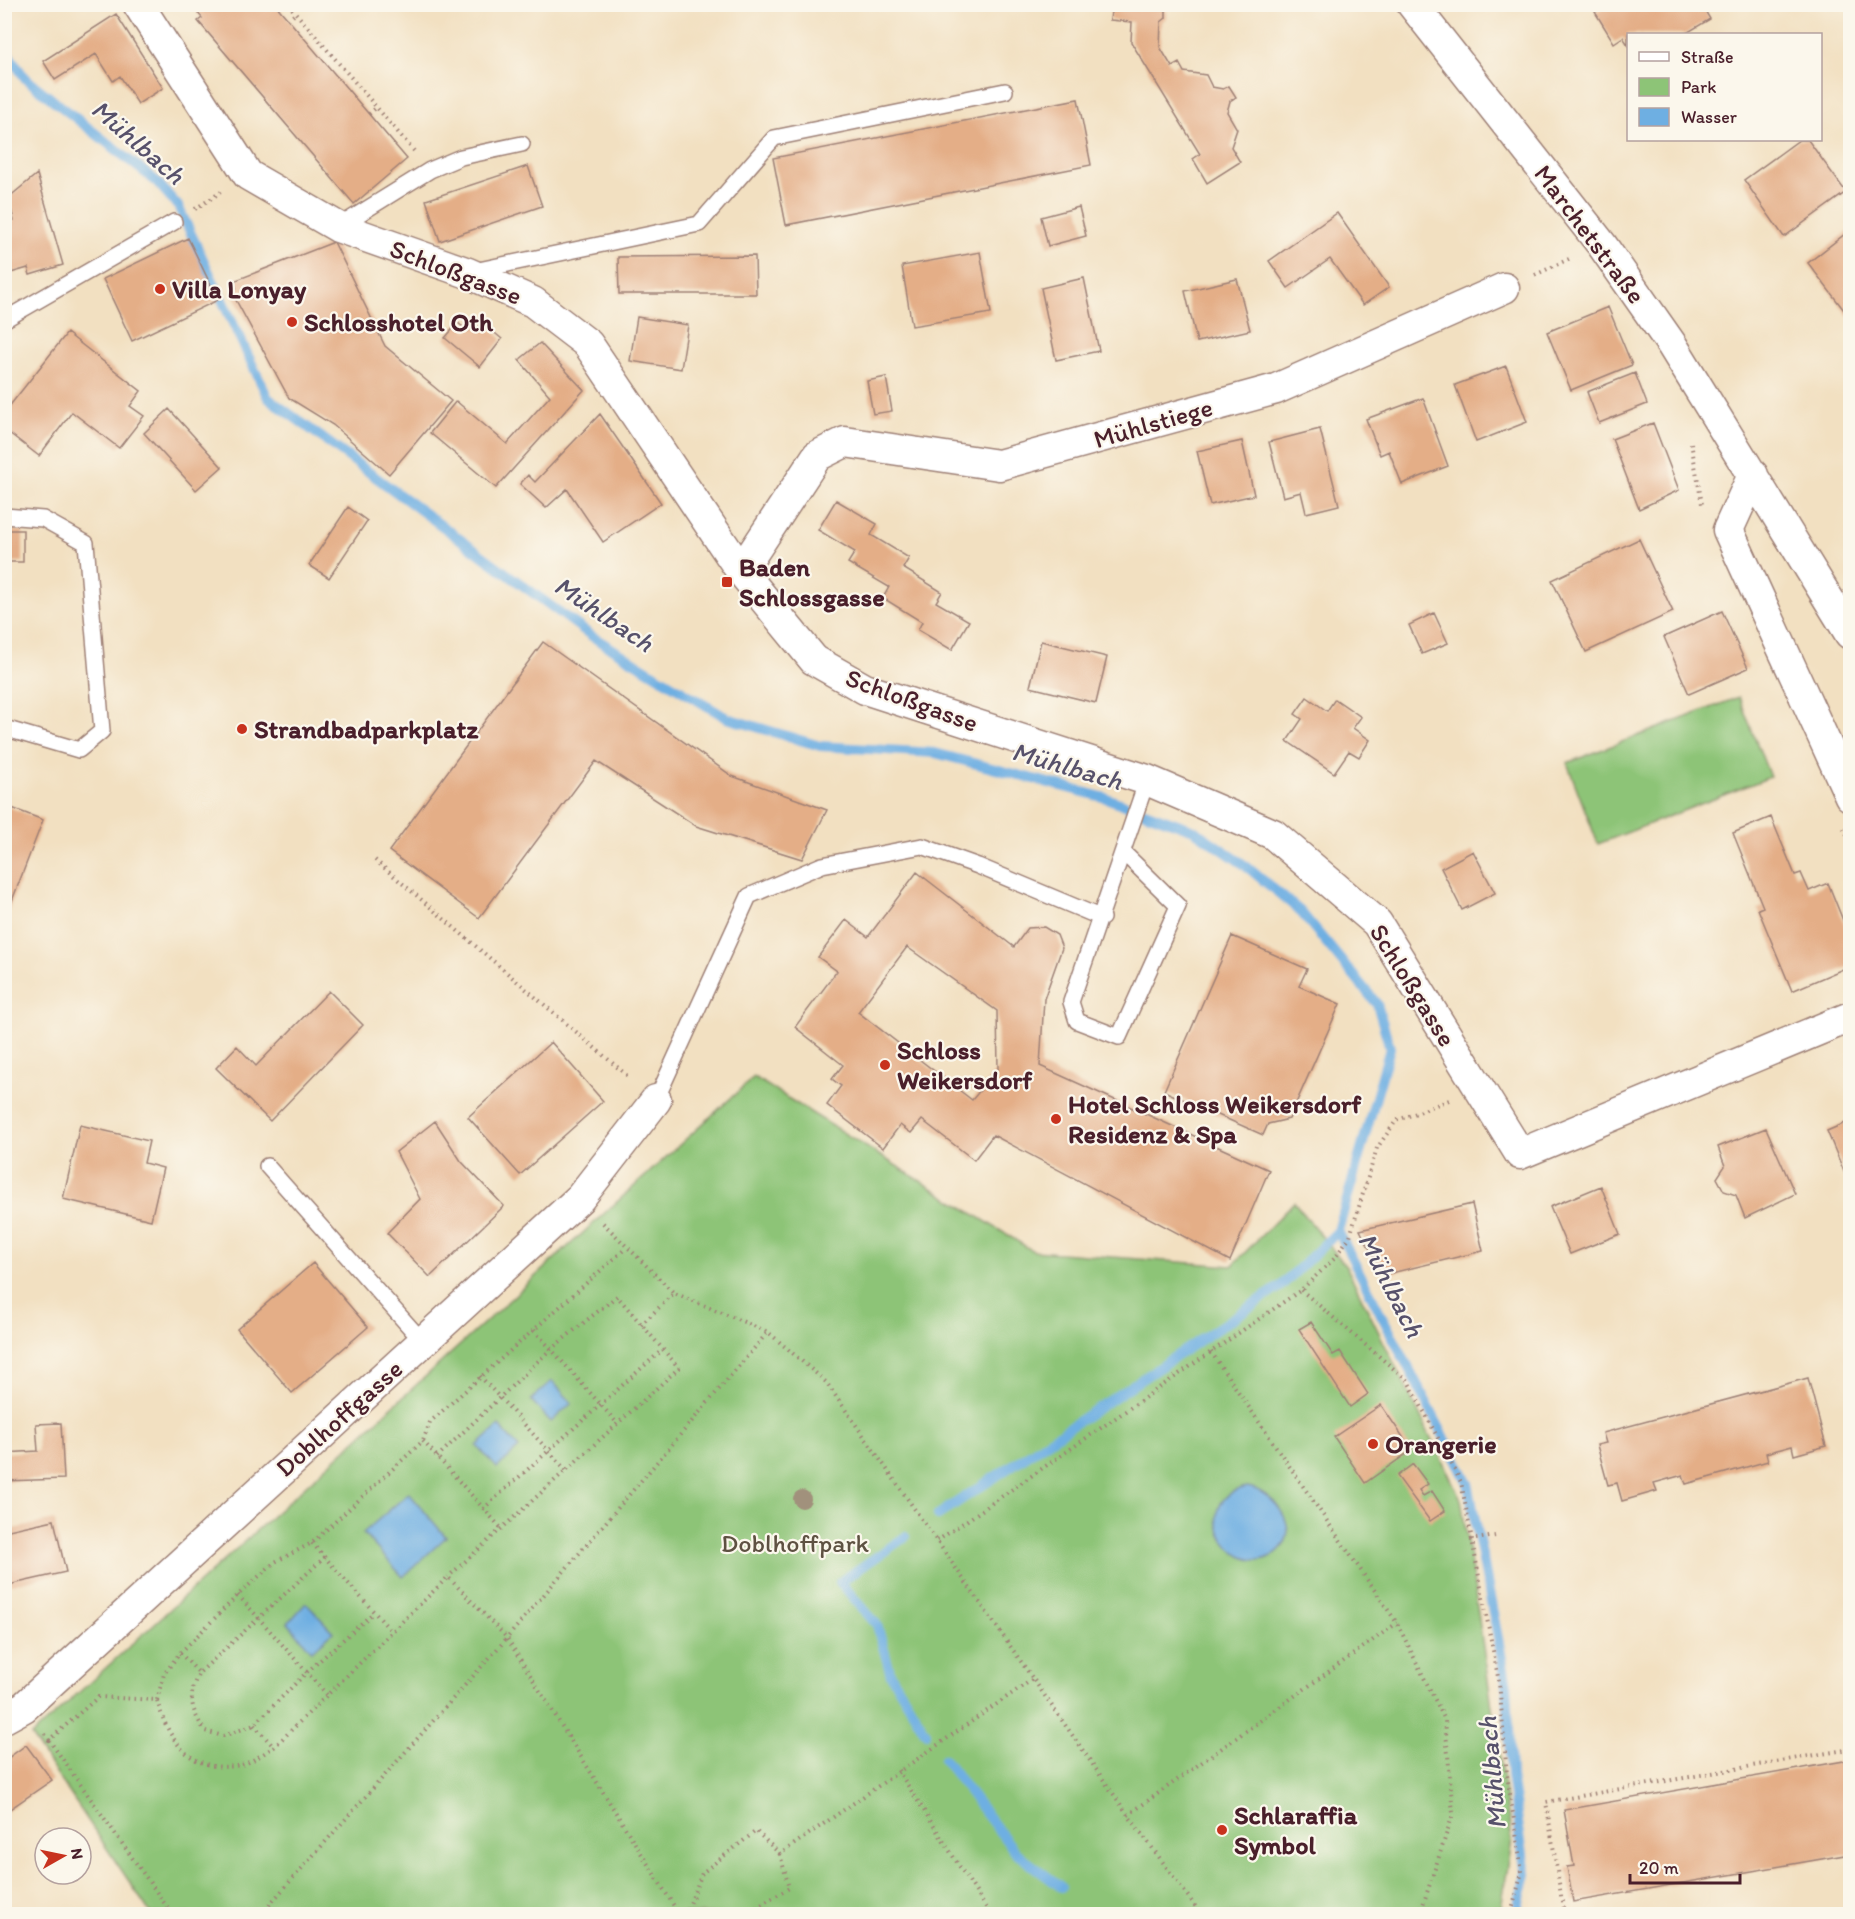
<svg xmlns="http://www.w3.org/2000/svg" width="1855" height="1919" font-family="Itim,sans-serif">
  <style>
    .green { fill: #8dc477; stroke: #6c7251; stroke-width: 1.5 }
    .water { fill: #6eafe2; stroke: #5c6786; stroke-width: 1.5 }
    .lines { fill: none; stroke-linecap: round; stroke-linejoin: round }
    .stream { stroke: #6eafe2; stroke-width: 10 }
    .building { fill: #e4ae87; fill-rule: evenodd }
    .lane-casing { stroke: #9e8076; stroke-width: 18 }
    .street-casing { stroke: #9e8076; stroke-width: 33 }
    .path { stroke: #9e8076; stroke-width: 4; stroke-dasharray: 1.5 4.5; stroke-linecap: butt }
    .lane { stroke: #fff; stroke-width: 15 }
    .street { stroke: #fff; stroke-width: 30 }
    .tree { fill: #a1917b }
    .poi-dot { fill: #c8321e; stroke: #fbf7ec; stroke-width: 2 }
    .labels { text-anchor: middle; stroke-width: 4.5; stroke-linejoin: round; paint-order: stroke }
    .street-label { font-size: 26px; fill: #4a1f2b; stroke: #fbf7ec }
    .poi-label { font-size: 26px; font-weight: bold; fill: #4a1f2b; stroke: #fbf7ec; text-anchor: start }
    .park-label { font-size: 26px; fill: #5e5142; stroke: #fbf7ec }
    .water-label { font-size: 27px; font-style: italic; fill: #57516b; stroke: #fbf7ec }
  </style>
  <rect width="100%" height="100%" fill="#fbf7ec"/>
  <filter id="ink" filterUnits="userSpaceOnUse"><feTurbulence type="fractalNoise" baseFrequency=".0167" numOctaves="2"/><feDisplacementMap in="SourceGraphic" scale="12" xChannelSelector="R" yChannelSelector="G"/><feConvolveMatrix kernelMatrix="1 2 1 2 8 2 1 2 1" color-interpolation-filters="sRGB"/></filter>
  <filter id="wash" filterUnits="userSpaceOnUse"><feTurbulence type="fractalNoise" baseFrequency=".008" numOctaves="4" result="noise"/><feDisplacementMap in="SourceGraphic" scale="24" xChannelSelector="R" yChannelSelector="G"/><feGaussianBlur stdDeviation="1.35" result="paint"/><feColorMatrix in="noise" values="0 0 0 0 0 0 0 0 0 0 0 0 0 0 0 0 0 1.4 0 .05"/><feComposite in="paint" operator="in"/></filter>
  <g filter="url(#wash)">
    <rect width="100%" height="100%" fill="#f2e0c1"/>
    <path class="green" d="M1739 697 1770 777 1598 844 1567 763Z
      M754 1077 1033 1251 1232 1266 1294 1202 1346 1266 1461 1499 1512 1841 1500 1914H151L31 1736Z"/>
    <path class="water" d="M552 1381 572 1403 551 1422 531 1400Z
      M499 1426 519 1448 497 1468 477 1446Z
      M1248 1487C1277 1493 1306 1535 1273 1555 1229 1581 1187 1497 1248 1487Z
      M409 1493 446 1537 403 1577 363 1533Z
      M306 1603 333 1632 312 1651 288 1623Z"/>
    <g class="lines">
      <path class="stream" d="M4 48 25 78 157 182 178 206 268 398 593 637 727 718 820 746 935 753 1106 798 1194 830 1246 866 1300 911 1377 1004 1390 1048 1338 1231 1468 1483 1507 1685 1511 1776 1526 1874 1516 1914
        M938 1515 1281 1286 1338 1231
        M905 1537 840 1582 877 1625 891 1675 926 1733
        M944 1759 1016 1853 1061 1887"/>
    </g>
    <g id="blocks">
      <path class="building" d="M191 4H275L407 159 354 204 198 21 202 18Z
        M1112 4H1166V18L1161 22 1160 47 1172 67 1179 63 1184 72 1206 75 1212 87 1223 89 1229 86 1236 97 1230 101 1227 112 1237 129 1231 147 1240 162 1207 183 1193 159 1200 154 1131 42 1132 22 1110 20Z
        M1603 4H1701L1710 19 1685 34H1628V45L1623 37 1614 43 1595 12 1604 7Z
        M116 14 163 88 138 104 120 76 113 81 96 54 55 80 43 61Z
        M1078 99 1091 165 786 225 773 158Z
        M1799 140H1808L1846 192 1784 237 1744 180Z
        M528 166 542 206 440 241 426 200Z
        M37 174 63 265 30 275 28 268 4 275V223L14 220 8 198Z
        M1079 207 1086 236 1048 246 1041 217Z
        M1337 213 1389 287 1363 305 1330 259 1288 288 1269 261Z
        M1850 230V318L1808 263Z
        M188 238 218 300 132 341 103 279Z
        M334 242 385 346 451 401 389 474 333 425 289 398 231 291 236 288 234 281Z
        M980 252 991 313 912 326 902 266Z
        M755 256 756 294H619L618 257Z
        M1084 278 1099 351 1056 360 1041 288Z
        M1237 279 1250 330 1197 342 1185 291Z
        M1608 307 1632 365 1571 390 1547 332Z
        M637 317 688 325 681 369 630 361Z
        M478 319 502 339 480 367 445 338 458 323 468 331Z
        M67 333 141 391 130 406 144 416 119 448 72 412 39 456 4 429V413Z
        M540 343 584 390 496 488 430 433 456 401 507 444 550 396 519 360Z
        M1506 366 1527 422 1476 442 1455 385Z
        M1635 373 1647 404 1599 423 1587 392Z
        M886 377 892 411 873 414 867 381Z
        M1423 398 1448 466 1402 484 1389 451 1380 455 1366 419Z
        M169 409 222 467 196 490 144 433Z
        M600 414 661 503 603 542 567 489 546 508 520 484 528 475 535 482Z
        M1653 423 1679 490 1639 509 1612 439Z
        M1320 429 1339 505 1306 513 1301 492 1283 497 1269 442Z
        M1242 441 1254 495 1210 505 1197 451Z
        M836 500 877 524 871 535 909 558 903 568 942 592 936 602 969 621 952 650 918 630 922 622 883 598 889 587 848 563 855 552 818 530Z
        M348 507 367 521 329 578 309 565Z
        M4 530H23V562H4Z
        M1639 539 1673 612 1586 652 1552 580Z
        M1722 611 1748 668 1689 694 1664 637Z
        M1434 613 1448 643 1422 654 1409 625Z
        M1041 641 1107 657 1096 703 1030 687Z
        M543 642 732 776 827 810 802 859 696 826 596 761 479 918 389 851Z
        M1307 697 1327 711 1335 699 1361 717 1353 728 1370 740 1359 757 1349 751 1334 773 1287 741 1302 719 1295 714Z
        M4 805 43 820 5 919H4Z
        M1771 817 1795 875 1801 873 1809 891 1828 883 1850 938V966L1792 991 1758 909 1763 907 1733 833Z
        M1473 851 1495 893 1462 910 1441 868Z
        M917 872 1014 947 1028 928 1044 927 1057 935 1062 948 1044 999 1040 1066 1269 1170 1230 1261 993 1135 974 1160 922 1120 911 1133 900 1125 883 1148 827 1105 841 1086 832 1079 843 1065 795 1027 837 971 818 957 846 920 868 937ZM907 947 997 1011 998 1069 972 1100 858 1012Z
        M1232 936 1307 969 1299 986 1340 1004 1289 1119 1268 1124 1263 1135 1164 1091Z
        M329 991 363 1025 270 1121 216 1068 237 1046 256 1066Z
        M551 1042 603 1101 520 1175 468 1117Z
        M435 1121 461 1161 504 1206 430 1277 387 1233 420 1199 396 1152Z
        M1850 1121V1186L1827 1131Z
        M80 1125 149 1141 144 1163 163 1168 151 1220 63 1199Z
        M1766 1128 1795 1194 1745 1218 1736 1195 1724 1191 1717 1178 1725 1166 1718 1147Z
        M1601 1186 1620 1234 1570 1254 1550 1207Z
        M1472 1204 1483 1251 1383 1275 1360 1230Z
        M313 1263 368 1327 292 1393 237 1329Z
        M1311 1322 1333 1355 1340 1351 1368 1394 1350 1407 1299 1329Z
        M1808 1378 1826 1446 1794 1455 1792 1446 1766 1453 1768 1461 1686 1484 1683 1475 1654 1483 1657 1491 1622 1501 1617 1483 1608 1485 1597 1445 1606 1443 1603 1433Z
        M1381 1405 1412 1450 1365 1483 1334 1437Z
        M61 1423 64 1479 4 1481V1453L38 1451 36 1424Z
        M1413 1464 1428 1484 1419 1490 1423 1496 1432 1491 1445 1511 1430 1521 1397 1476Z
        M54 1520 66 1572 4 1586V1531Z
        M26 1745 52 1780 4 1813V1761Z
        M1850 1760V1854L1573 1902 1567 1867 1574 1866 1564 1810Z"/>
    </g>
  </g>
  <g filter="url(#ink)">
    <use href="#blocks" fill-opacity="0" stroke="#9e8076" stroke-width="1.5"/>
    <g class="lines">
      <g class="lane-casing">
        <path id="lane" d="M338 227 430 170 461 157 522 144
          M474 271 699 224 774 138 1005 91
          M4 320 174 222
          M4 516 43 519 86 543 102 731 79 750 4 728
          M1123 852 1178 906 1119 1037 1077 1021 1071 1002 1147 780
          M656 1100 749 896 822 865 922 846 978 866 1102 918
          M267 1166 423 1342"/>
      </g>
      <g class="street-casing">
        <path id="street" d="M138 4 248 175 338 227 468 273 533 302 588 344 741 571 814 660 865 689 1147 780 1273 834 1377 923 1520 1154 1850 1017
          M1412 4 1602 245 1672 345 1850 634
          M1753 475 1728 530 1850 796
          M741 571 817 456 845 442 999 465 1276 389 1504 288
          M4 1718 24 1707 580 1198 656 1100"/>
      </g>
      <path class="path" d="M288 4 414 151
        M288 20 295 14
        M369 114 377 107
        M195 209 221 192
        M1535 275 1571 258
        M1691 443 1702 504
        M1844 828 1850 842
        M375 860 630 1078
        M603 1223 674 1293 768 1332 826 1382 1128 1815 1201 1914
        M1301 1290 1408 1381 1461 1482 1499 1682 1507 1775 1522 1872 1511 1914
        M641 1325 674 1293
        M534 1330 617 1423
        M1211 1352 1397 1623 1445 1720 1453 1814 1420 1914
        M480 1376 566 1470
        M423 1441 501 1528
        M437 1457 551 1349 617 1296 679 1368 448 1577
        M483 1509 661 1351
        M1470 1540 1495 1536
        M937 1541 1301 1290 1335 1258 1350 1236 1377 1148 1396 1121 1449 1100
        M312 1543 392 1632
        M325 1557 199 1673C187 1696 191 1710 205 1731L223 1736 254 1725 306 1673 374 1612
        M238 1595 328 1696
        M180 1653 199 1673
        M157 1700 164 1674 180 1653 238 1595 275 1562 312 1543 423 1441 430 1422 626 1248
        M254 1725 274 1747
        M45 1734 49 1740 98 1697 157 1700C168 1741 192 1775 241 1765 252 1762 264 1753 274 1747L448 1577 507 1638 679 1914
        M49 1740 172 1914
        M898 1770 990 1914
        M1128 1815 1397 1623
        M261 1914 507 1638 768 1332
        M686 1914 702 1873 756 1831 780 1854
        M746 1914 789 1888 780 1854 1033 1679
        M1564 1914 1546 1802 1850 1749"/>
      <use href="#lane" class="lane"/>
      <use href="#street" class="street"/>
    </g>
    <circle class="tree" cx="802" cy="1499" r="9"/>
  </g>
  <g class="poi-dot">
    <circle cx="160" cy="289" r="6"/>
    <circle cx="292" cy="322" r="6"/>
    <rect x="721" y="576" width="12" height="12" rx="3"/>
    <circle cx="242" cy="729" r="6"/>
    <circle cx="885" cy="1065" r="6"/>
    <circle cx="1056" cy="1119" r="6"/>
    <circle cx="1373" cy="1444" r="6"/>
    <circle cx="1222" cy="1830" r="6"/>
  </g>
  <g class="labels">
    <g class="street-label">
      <text transform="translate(1590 234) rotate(53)" y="9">Marchetstraße</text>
      <text transform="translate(456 272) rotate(21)" y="9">Schloßgasse</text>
      <text transform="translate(1153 423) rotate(-16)" y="9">Mühlstiege</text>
      <text transform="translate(912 700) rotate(20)" y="9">Schloßgasse</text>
      <text transform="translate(1413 985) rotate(58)" y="9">Schloßgasse</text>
      <text transform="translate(339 1418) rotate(-42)" y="9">Doblhoffgasse</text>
    </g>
    <g class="poi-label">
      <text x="172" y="298">Villa Lonyay</text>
      <text x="304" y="331">Schlosshotel Oth</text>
      <text x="739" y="576">Baden<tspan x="739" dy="30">Schlossgasse</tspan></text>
      <text x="254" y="738">Strandbadparkplatz</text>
      <text x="897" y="1059">Schloss<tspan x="897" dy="30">Weikersdorf</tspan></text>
      <text x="1068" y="1113">Hotel Schloss Weikersdorf<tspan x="1068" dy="30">Residenz &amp; Spa</tspan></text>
      <text x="1385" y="1453">Orangerie</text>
      <text x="1234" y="1824">Schlaraffia<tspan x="1234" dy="30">Symbol</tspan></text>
    </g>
    <g class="park-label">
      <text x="795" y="1552">Doblhoffpark</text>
    </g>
    <g class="water-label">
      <text transform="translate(138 142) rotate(41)" y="9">Mühlbach</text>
      <text transform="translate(604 614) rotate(34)" y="9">Mühlbach</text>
      <text transform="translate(1067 766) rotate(16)" y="9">Mühlbach</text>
      <text transform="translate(1391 1285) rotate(63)" y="9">Mühlbach</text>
      <text transform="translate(1492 1773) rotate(-95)" y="9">Mühlbach</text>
    </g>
  </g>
  <rect width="1855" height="1919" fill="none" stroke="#fbf7ec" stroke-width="24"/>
  <rect x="1627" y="33" width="195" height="108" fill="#fbf7ec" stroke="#b4a19f" stroke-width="1.5"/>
  <rect x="1639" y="52" width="30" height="9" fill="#ffffff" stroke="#b4a19f" stroke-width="1.5"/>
  <text x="1681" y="63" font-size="18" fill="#4a1f2b">Straße</text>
  <rect x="1639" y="78" width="30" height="18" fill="#8dc477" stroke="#b4a19f" stroke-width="1.5"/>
  <text x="1681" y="93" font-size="18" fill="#4a1f2b">Park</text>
  <rect x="1639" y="108" width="30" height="18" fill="#6eafe2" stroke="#b4a19f" stroke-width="1.5"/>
  <text x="1681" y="123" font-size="18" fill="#4a1f2b">Wasser</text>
  <g transform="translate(63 1856) rotate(81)"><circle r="28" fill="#fbf7ec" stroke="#b4a19f" stroke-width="1.5"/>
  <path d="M0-4.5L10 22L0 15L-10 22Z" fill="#c8321e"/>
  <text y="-9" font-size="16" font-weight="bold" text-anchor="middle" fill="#4a1f2b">N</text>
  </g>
  <path d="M1630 1874v9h110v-9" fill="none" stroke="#4a1f2b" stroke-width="3"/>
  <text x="1639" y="1874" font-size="18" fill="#4a1f2b" stroke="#fbf7ec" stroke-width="4.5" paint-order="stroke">20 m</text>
</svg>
